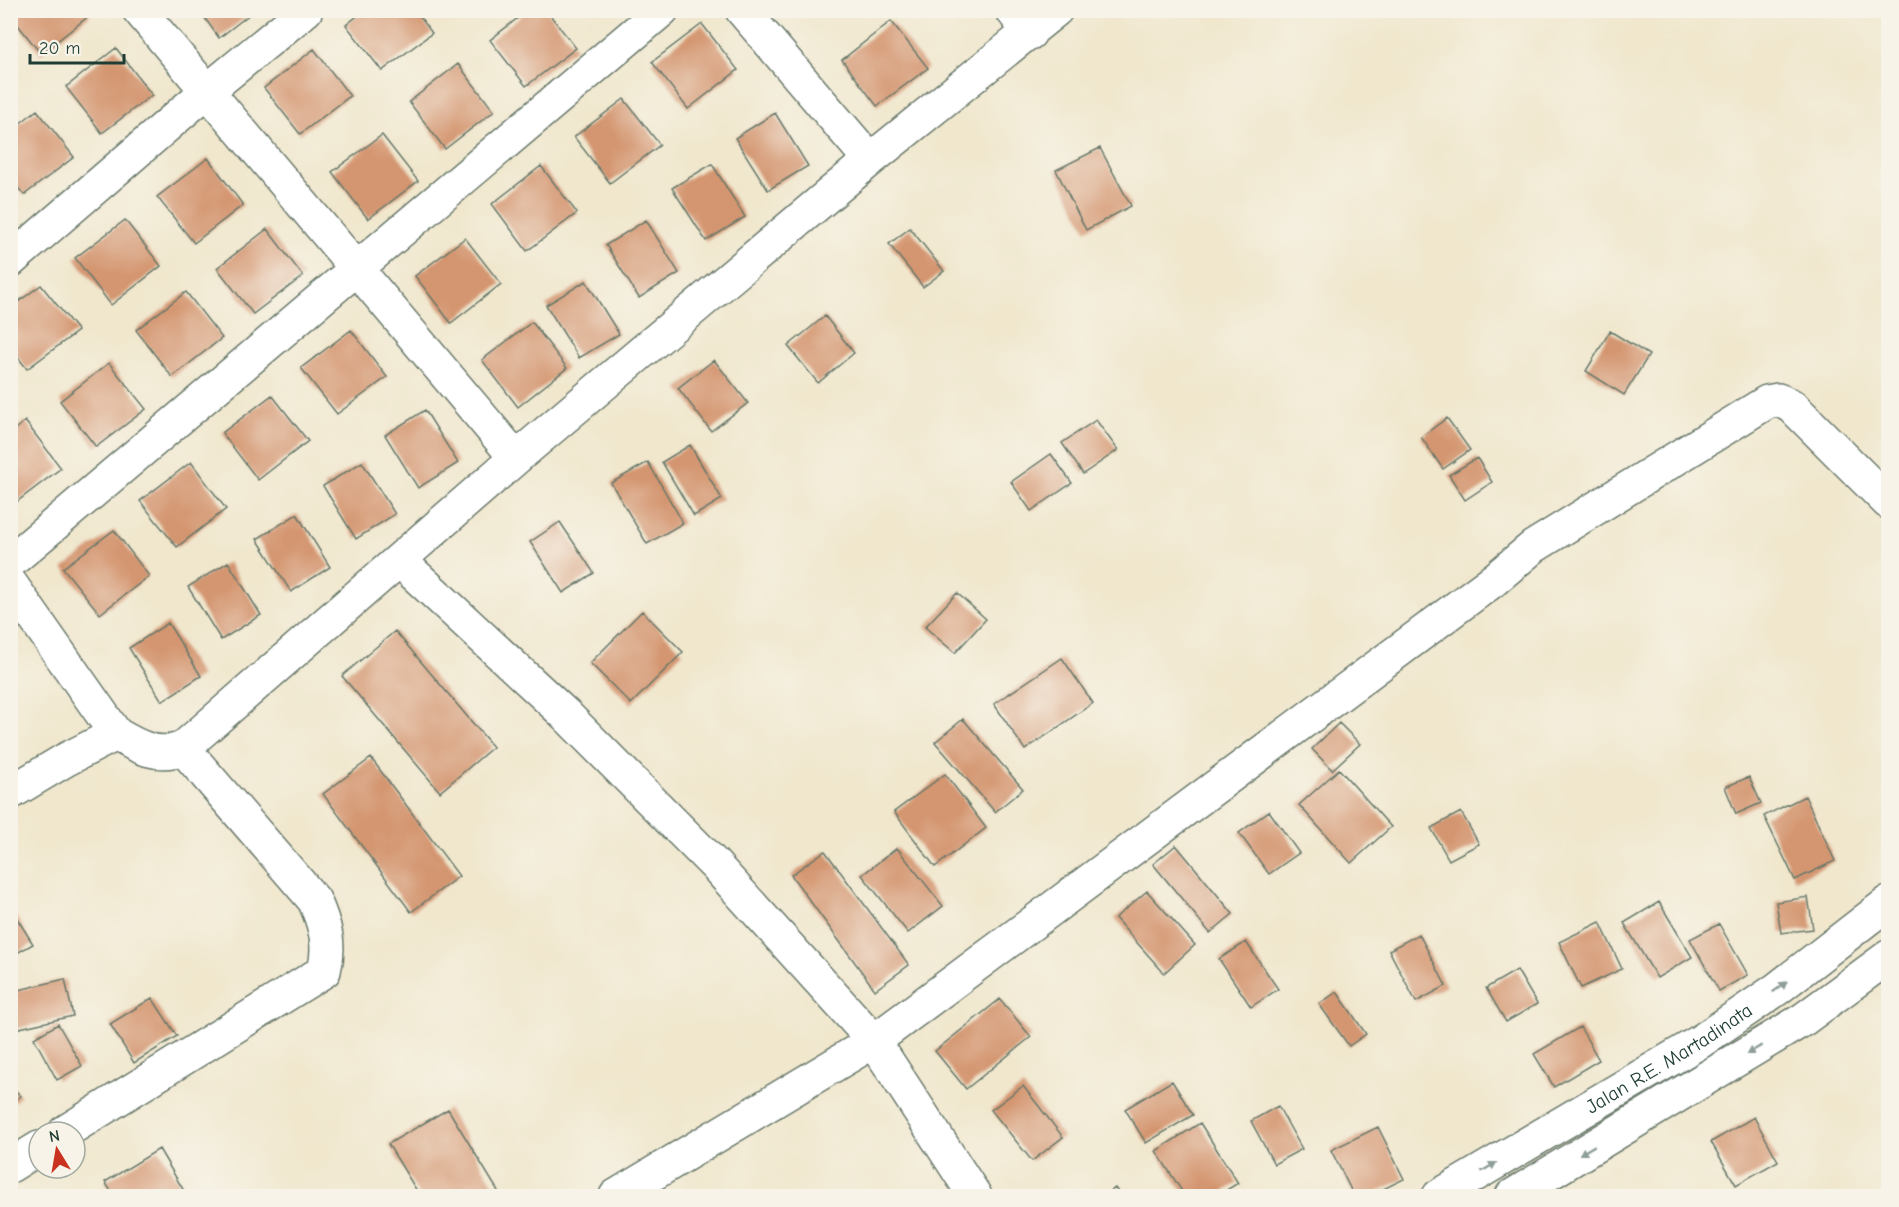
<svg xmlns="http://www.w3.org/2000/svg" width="1899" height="1207" font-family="'Comic Neue',sans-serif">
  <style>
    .building { fill: #d49671 }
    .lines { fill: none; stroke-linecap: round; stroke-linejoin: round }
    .minor-casing { stroke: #68786a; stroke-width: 36 }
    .highway-casing { stroke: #68786a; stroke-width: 36 }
    .minor { stroke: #fff; stroke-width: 33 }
    .highway { stroke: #fff; stroke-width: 33 }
    .oneway { fill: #8f9e9a }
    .labels { text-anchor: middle; stroke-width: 6; stroke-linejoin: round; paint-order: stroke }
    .street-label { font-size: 20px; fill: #1f3d34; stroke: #f7f3e8 }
  </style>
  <rect width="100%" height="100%" fill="#f7f3e8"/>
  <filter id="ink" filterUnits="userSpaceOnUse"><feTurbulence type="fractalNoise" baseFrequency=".0167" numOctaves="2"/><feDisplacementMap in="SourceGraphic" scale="12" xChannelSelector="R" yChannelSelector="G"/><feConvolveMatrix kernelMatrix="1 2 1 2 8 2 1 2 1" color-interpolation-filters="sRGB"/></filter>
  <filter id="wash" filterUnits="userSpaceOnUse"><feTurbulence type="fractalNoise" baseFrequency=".008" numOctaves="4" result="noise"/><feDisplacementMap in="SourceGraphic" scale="24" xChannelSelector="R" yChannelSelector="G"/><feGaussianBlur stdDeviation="1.35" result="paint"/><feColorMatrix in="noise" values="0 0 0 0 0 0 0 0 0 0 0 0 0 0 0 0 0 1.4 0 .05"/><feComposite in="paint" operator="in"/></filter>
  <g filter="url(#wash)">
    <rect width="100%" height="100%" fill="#f0e7cd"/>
    <g id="blocks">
      <path class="building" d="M10 10H87L90 15 41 54 10 15Z
        M199 10H255L219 38Z
        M365 10H415L432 33 382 71 346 25Z
        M528 10H546L576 48 526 86 490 40Z
        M891 21 928 68 877 106 842 60Z
        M702 24 738 70 688 109 652 62Z
        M116 48 152 95 102 133 66 87Z
        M314 49 350 96 300 134 264 88Z
        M458 64 494 111 445 149 409 102Z
        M624 99 660 145 610 183 574 137Z
        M37 110 74 157 24 195 10 178V131Z
        M775 113 808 166 768 190 735 138Z
        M382 135 418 181 368 219 332 172Z
        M1100 148 1131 206 1086 230 1056 170Z
        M208 158 243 205 194 243 157 197Z
        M712 164 745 217 706 241 672 188Z
        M541 166 577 213 527 251 492 204Z
        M125 220 161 266 111 305 75 258Z
        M646 220 679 273 639 298 606 245Z
        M910 228 944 271 923 287 889 244Z
        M267 229 303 276 253 314 217 268Z
        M465 238 501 284 451 323 415 276Z
        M586 281 619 334 579 358 546 305Z
        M41 285 78 331 27 369 10 347V308Z
        M186 292 222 338 172 377 136 330Z
        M825 316 854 353 818 383 788 346Z
        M532 322 567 368 518 407 482 360Z
        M351 330 387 377 337 414 301 368Z
        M1610 331 1649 355 1624 395 1586 371Z
        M714 360 748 403 711 431 678 388Z
        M109 363 146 409 96 447 60 401Z
        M272 395 308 441 258 480 222 433Z
        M425 410 458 463 418 488 385 435Z
        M1447 418 1470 450 1443 469 1421 437Z
        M1096 420 1118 450 1083 474 1062 443Z
        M25 421 61 468 10 507V433Z
        M690 445 722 499 694 516 662 462Z
        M1051 454 1072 483 1031 511 1011 482Z
        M1477 458 1492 482 1465 500 1449 475Z
        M191 462 226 509 177 547 140 501Z
        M362 462 395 514 356 539 323 486Z
        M648 462 683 523 647 544 611 483Z
        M297 514 330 567 291 592 257 539Z
        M560 522 594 573 563 593 530 542Z
        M114 530 149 576 100 614 63 568Z
        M228 562 261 615 221 640 188 587Z
        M957 593 986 619 955 653 925 627Z
        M642 611 683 652 631 704 590 663Z
        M168 623 201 676 162 701 129 648Z
        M395 631 493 747 440 792 342 676Z
        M1062 658 1093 703 1025 750 994 704Z
        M963 719 1023 789 995 812 935 742Z
        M1339 723 1360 744 1332 770 1312 749Z
        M371 758 459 876 411 912 323 794Z
        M1339 769 1391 827 1351 863 1299 805Z
        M945 774 986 828 935 867 894 812Z
        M1749 777 1761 803 1736 814 1725 787Z
        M1805 796 1835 861 1795 880 1764 816Z
        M1269 811 1299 853 1269 874 1239 833Z
        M1461 812 1479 844 1449 860 1431 828Z
        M1176 845 1233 914 1210 933 1153 864Z
        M897 848 943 906 908 933 862 875Z
        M825 851 909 965 875 990 791 875Z
        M1147 891 1195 945 1164 973 1115 918Z
        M1808 897 1813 929 1781 933 1776 902Z
        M1659 902 1692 957 1657 978 1624 923Z
        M10 907 33 944 10 957Z
        M1600 922 1622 969 1581 988 1559 942Z
        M1719 924 1748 975 1719 991 1690 939Z
        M1419 934 1446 986 1416 1002 1389 950Z
        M1246 942 1278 989 1251 1007 1219 959Z
        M1517 970 1537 1004 1506 1022 1486 988Z
        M65 979 73 1016 15 1029 10 992Z
        M1337 992 1366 1034 1349 1046 1319 1004Z
        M152 998 177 1036 134 1063 110 1024Z
        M1000 999 1031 1037 966 1089 935 1051Z
        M58 1024 82 1066 57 1080 34 1038Z
        M1580 1027 1599 1060 1554 1087 1534 1054Z
        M1172 1081 1193 1115 1146 1143 1125 1109Z
        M10 1085 21 1096 10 1105Z
        M1023 1086 1063 1137 1032 1161 991 1110Z
        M1278 1106 1302 1149 1274 1164 1251 1121Z
        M448 1109 501 1196H420L388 1144Z
        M1754 1117 1778 1161 1736 1185 1711 1142Z
        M1200 1123 1238 1183 1217 1196H1185L1156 1151Z
        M1378 1127 1404 1179 1369 1196H1354L1331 1150Z
        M159 1149 187 1196H114L105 1182Z
        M1115 1188 1121 1196H1102Z"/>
    </g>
  </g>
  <g filter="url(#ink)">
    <use href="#blocks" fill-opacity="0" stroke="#68786a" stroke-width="1.5"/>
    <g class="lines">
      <g class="minor-casing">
        <path id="minor" d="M139 10 516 458
          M742 10 870 160
          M1012 10 1030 33
          M10 261 207 91 306 10
          M399 560 566 715 715 865 874 1041 975 1196
          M10 562 662 10
          M10 583 116 734C138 747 158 758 183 748L516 458 870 160 1056 10
          M10 793 65 760 116 734
          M65 1132 324 971C331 945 325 924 314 900L183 748
          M10 1166 39 1148
          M616 1196 874 1041 1495 579 1533 547 1767 402 1778 400 1792 406 1888 502"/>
      </g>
      <g class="highway-casing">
        <g id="highway">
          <path id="s1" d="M1439 1196 1701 1041 1777 989 1888 903"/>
          <path d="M1512 1196 1804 1019 1888 957"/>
        </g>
      </g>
      <use href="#minor" class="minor"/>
      <use href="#highway" class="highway"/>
    </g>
    <defs><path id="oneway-solid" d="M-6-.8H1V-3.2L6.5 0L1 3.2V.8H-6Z" transform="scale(1.5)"/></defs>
    <g class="oneway">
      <use href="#oneway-solid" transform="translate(1780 987) rotate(-36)"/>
      <use href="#oneway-solid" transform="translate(1754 1050) rotate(149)"/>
      <use href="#oneway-solid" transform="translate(1587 1150) rotate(149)"/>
      <use href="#oneway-solid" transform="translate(1489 1167) rotate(-31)"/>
    </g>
  </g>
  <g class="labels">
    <g class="street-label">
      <text dy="7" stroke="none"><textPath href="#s1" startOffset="268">Jalan R.E. Martadinata</textPath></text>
    </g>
  </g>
  <rect width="1899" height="1207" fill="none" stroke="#f7f3e8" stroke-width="36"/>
  <g transform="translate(57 1150) rotate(349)"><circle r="28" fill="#f7f3e8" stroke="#a1aaa0" stroke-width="1.5"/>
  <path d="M0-4.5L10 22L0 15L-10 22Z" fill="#c8321e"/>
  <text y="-9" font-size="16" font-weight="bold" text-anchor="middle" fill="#1f3d34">N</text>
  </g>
  <path d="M30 54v9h94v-9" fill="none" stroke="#1f3d34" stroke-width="3"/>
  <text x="39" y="54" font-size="18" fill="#1f3d34" stroke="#f7f3e8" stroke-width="4.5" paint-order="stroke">20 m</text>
</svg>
